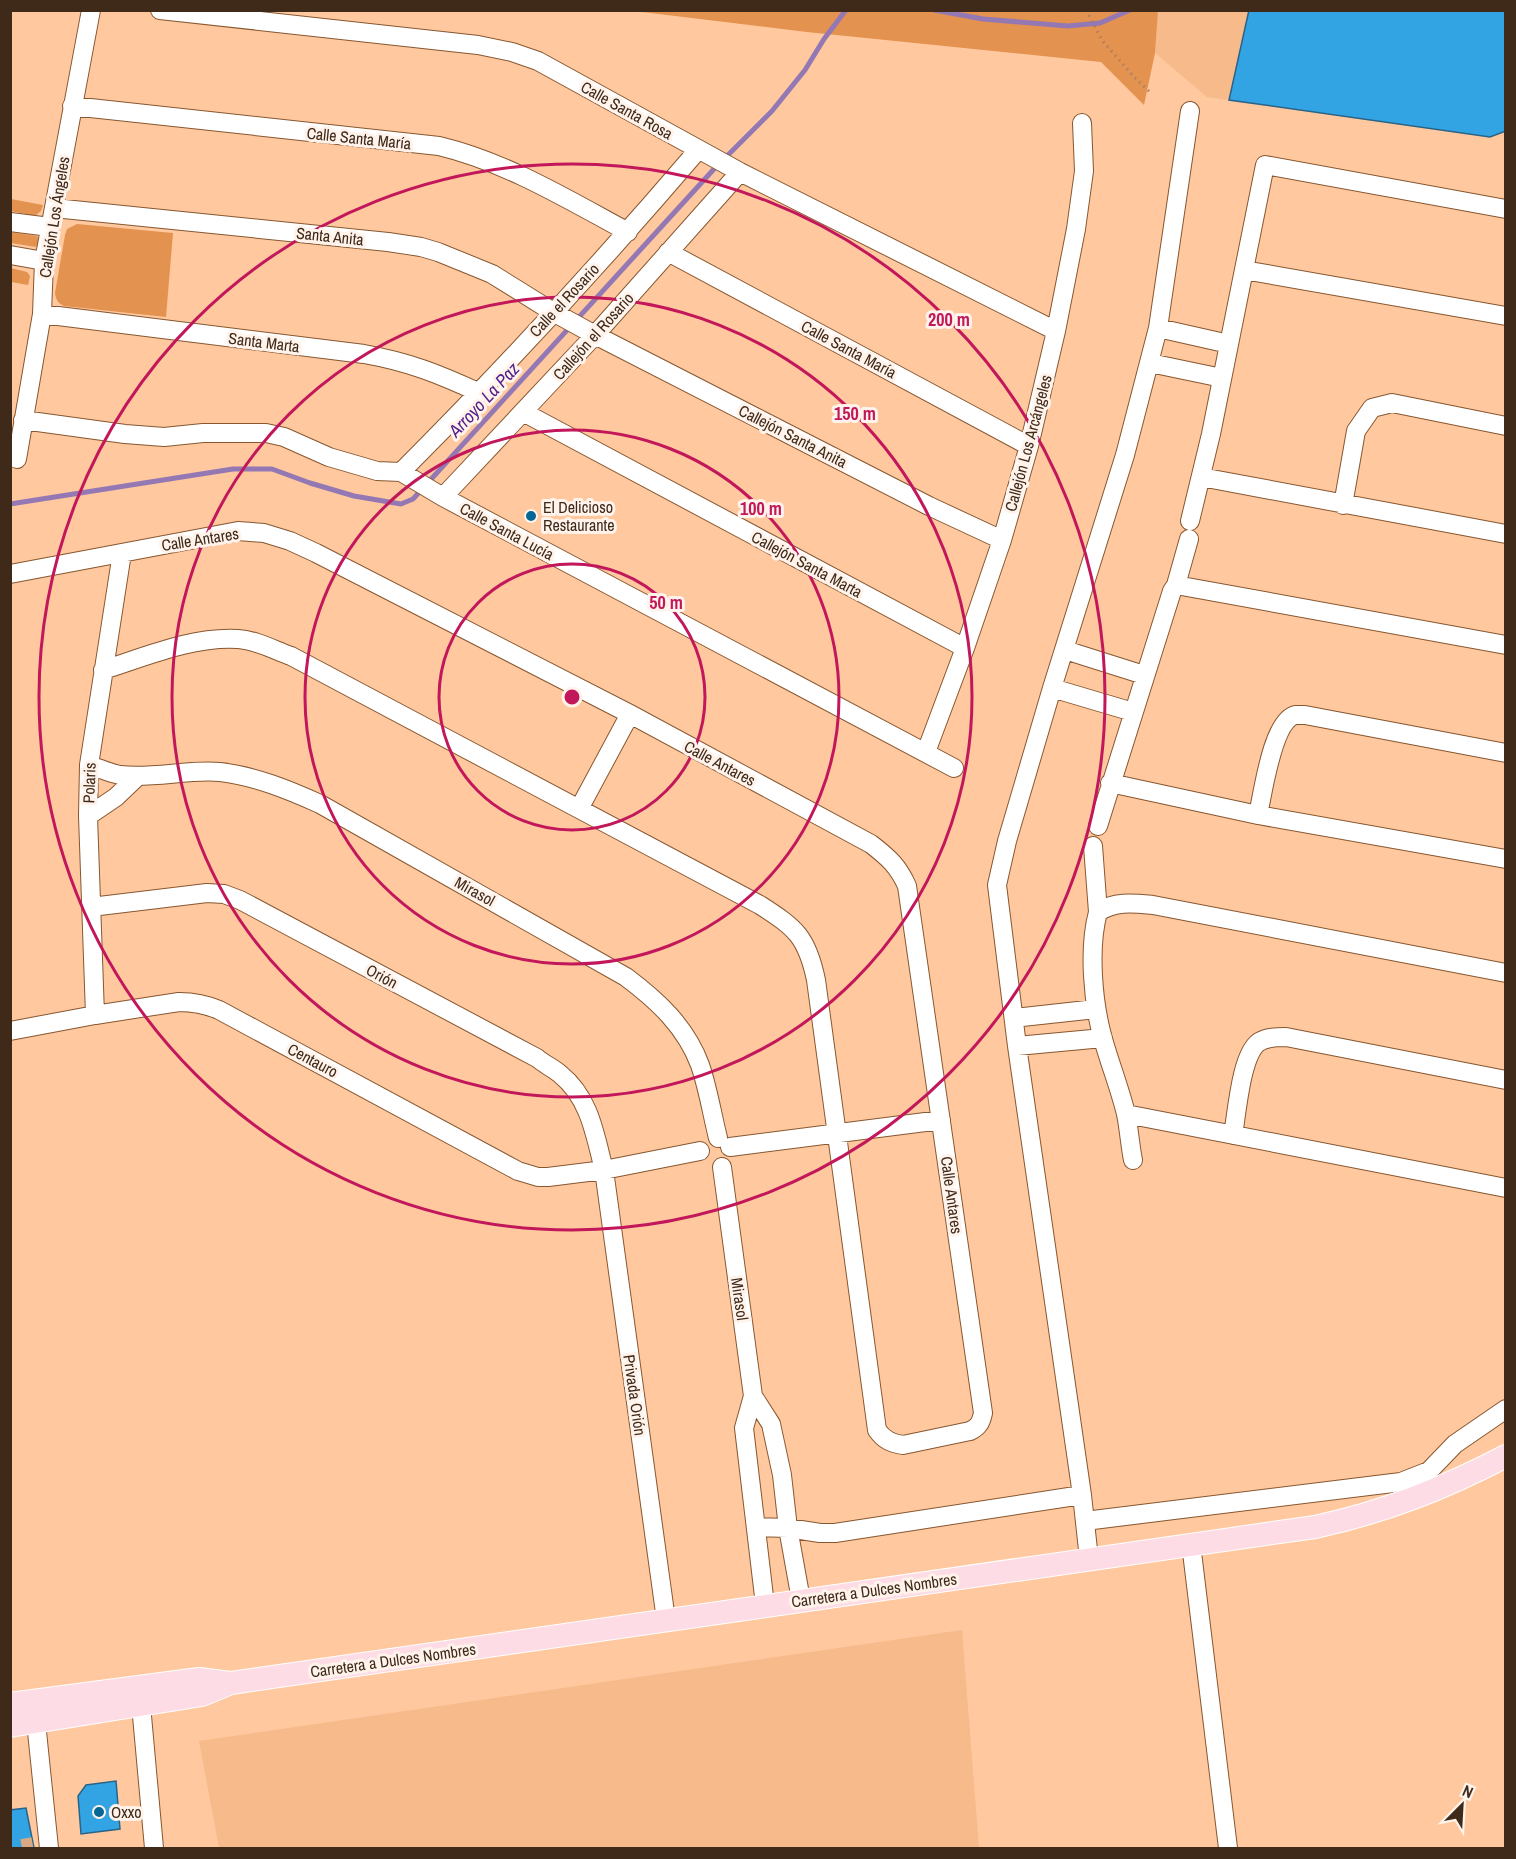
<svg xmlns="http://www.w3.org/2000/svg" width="1516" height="1859" font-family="'Archivo Narrow',sans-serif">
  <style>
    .built { fill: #f7ba8b }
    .green { fill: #e3924f }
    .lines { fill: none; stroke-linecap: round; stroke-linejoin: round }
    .stream { stroke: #9478b4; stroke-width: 5 }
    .building { fill: #32a4e3; stroke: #296488; stroke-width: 1.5 }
    .minor-tunnel { stroke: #d9a884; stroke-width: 18; stroke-dasharray: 18 9; stroke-linecap: butt }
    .minor-casing { stroke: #875730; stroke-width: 20 }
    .major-casing { stroke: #fff; stroke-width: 24 }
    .path { stroke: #a88062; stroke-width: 3; stroke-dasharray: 1.5 4.5; stroke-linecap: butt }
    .minor { stroke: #fff; stroke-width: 18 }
    .major { stroke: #fddce6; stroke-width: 22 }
    .ring { fill: none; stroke: #c2185b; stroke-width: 3 }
    .poi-dot { fill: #046796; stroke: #fff3eb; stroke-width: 2 }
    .labels { text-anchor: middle; stroke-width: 6; stroke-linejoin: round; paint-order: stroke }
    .street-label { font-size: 16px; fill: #3f2a1a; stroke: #fff3eb }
    .poi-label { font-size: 16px; fill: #3f2a1a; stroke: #fff3eb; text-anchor: start }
    .water-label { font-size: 18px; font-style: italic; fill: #50208c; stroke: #fff3eb }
    .centre { fill: #c2185b; stroke: #fff3eb; stroke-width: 3 }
    .ring-label { font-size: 18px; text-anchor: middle; font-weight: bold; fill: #c2185b; stroke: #fff3eb; stroke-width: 6; stroke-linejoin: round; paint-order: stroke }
  </style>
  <rect width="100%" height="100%" fill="#ffc89e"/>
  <path class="built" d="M1158 11H1505V131L1490 137 1207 97 1155 53Z
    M962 1630 979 1848H219L199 1741Z"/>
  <path class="green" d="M634 11 1158 10V11L1155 53 1144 105 1101 62 807 32Z
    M11 199 43 205 41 211 35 216 11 211Z
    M77 224 173 233 166 317 64 306C58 303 56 300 55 293L65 235 67 229Z
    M10 232 37 236 40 242 36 247 11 243Z
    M11 268 27 272 30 276 28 285 11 282Z"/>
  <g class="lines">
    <path class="stream" d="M934 10 983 19 1068 26 1100 23 1130 10
      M10 504 233 469H272L310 483 354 496 401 504 413 499 714 169 772 111 805 70 824 39 846 10"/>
  </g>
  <path class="building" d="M1249 10H1506V131L1490 137 1229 100Z
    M116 1781 120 1829 81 1834 78 1796 86 1785Z
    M26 1808 34 1848H10V1810Z"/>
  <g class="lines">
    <path class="minor-tunnel" d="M22 1848 33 1846"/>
    <g class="minor-casing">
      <path id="minor" d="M160 10 478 45 512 52 538 61 740 172 1056 331
        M72 106 439 146C506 162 567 199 628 232
        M54 208 388 242 421 247 438 252 492 274 553 312 595 335 929 506 1002 540
        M10 222 50 227
        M668 252 1029 446
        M10 255 44 261
        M1244 270 1506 316
        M42 314 364 354C409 362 439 374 480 393
        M1158 328 1229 344
        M1150 363 1222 378
        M523 412 965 648
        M23 420 125 434 164 437 203 433H266L284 437 329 457 377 471 401 472 443 497 954 768
        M17 459 42 314 44 261 91 10
        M401 472C504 369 603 261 698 150
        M1201 477 1506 534
        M443 497 595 335 740 172
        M1343 505 1356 431 1372 408 1392 403 1506 426
        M1190 521 1211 434 1265 165 1506 209
        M10 574 238 531 264 533 290 541 316 553 630 714 871 844C889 858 898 866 907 886L983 1413C981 1422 979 1427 970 1431L903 1445C891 1443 884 1440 877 1430L816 980C807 937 796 928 760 905L291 656C274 650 256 640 238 639 193 636 145 657 103 670
        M1176 585 1189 539
        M1065 650 1144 675
        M1052 688 1133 712
        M926 752 965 648 1002 540 1029 446 1056 331 1076 229 1084 171 1082 123
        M89 765C99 768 109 773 120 775 153 779 188 769 220 772 255 776 289 790 320 804L626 977C658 1001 686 1027 700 1065 708 1088 712 1114 718 1138
        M1110 783 1258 815 1506 859
        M579 809 630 714
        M1258 815C1263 793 1272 722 1295 715 1296 715 1304 715 1305 715L1506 753
        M88 816 116 797 138 776
        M1098 826 1172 591 1176 585 1506 645
        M1093 846 1098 912
        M91 907 207 893 224 894 240 900 537 1058C544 1064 553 1068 560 1074 590 1098 595 1135 604 1170L666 1620
        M95 1015 88 816 89 765 122 553
        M1014 1018 1096 1009
        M10 1031 95 1015 179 1002C194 1002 205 1004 219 1010L518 1171 538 1177H548L604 1170 700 1151
        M1017 1046 1103 1038
        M1126 1114 1506 1188
        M1233 1135C1237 1113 1241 1054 1259 1042 1267 1037 1277 1037 1286 1037L1506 1080
        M730 1147 941 1120
        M1133 1160C1130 1145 1129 1129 1126 1114 1120 1089 1110 1064 1103 1039 1093 1003 1088 949 1098 912 1115 901 1132 903 1153 905L1506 973
        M722 1167 753 1396 744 1428 765 1605
        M753 1396 771 1424 782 1475 788 1528 801 1600
        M1085 1521 1401 1482 1429 1471 1455 1444 1506 1409
        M756 1527 788 1528 820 1533H835L1082 1495
        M1191 1544 1228 1848
        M1089 1559 1082 1495 1017 1046 997 885 1007 841 1052 688 1125 455 1158 328 1190 111
        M141 1705 154 1848
        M36 1722 49 1848"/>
    </g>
    <g class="major-casing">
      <path id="major" d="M10 1704 199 1679 230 1683
        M10 1726 202 1695 231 1683 1315 1527C1384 1512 1443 1489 1506 1456"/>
    </g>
    <path class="path" d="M1086 10 1102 40 1134 77 1150 92"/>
    <use href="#minor" class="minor"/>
    <use href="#major" class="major"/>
  </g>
  <g class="ring">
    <circle cx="572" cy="697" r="133"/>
    <circle cx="572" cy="697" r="267"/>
    <circle cx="572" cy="697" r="400"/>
    <circle cx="572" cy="697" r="533"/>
  </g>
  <g class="poi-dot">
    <circle cx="531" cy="516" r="6"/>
    <circle cx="99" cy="1812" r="6"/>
  </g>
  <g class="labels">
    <g class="street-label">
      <text transform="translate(627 110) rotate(29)" y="6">Calle Santa Rosa</text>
      <text transform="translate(359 138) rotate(6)" y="6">Calle Santa María</text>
      <text transform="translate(54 217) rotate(-81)" y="6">Callejón Los Ángeles</text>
      <text transform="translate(330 236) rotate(6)" y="6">Santa Anita</text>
      <text transform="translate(564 300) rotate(-47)" y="6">Calle el Rosario</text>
      <text transform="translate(593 336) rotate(-48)" y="6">Callejón el Rosario</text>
      <text transform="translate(264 342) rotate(7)" y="6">Santa Marta</text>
      <text transform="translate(849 349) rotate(28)" y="6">Calle Santa María</text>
      <text transform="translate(793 436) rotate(27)" y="6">Callejón Santa Anita</text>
      <text transform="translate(1028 443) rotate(-75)" y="6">Callejón Los Arcángeles</text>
      <text transform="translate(507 531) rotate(28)" y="6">Calle Santa Lucía</text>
      <text transform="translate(200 539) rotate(-9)" y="6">Calle Antares</text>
      <text transform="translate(807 564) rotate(28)" y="6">Callejón Santa Marta</text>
      <text transform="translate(720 763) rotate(28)" y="6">Calle Antares</text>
      <text transform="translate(89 783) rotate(-88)" y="6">Polaris</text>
      <text transform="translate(475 891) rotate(29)" y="6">Mirasol</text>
      <text transform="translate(382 976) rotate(28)" y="6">Orión</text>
      <text transform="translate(313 1060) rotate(28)" y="6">Centauro</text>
      <text transform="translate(952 1195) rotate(82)" y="6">Calle Antares</text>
      <text transform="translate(740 1299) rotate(82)" y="6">Mirasol</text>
      <text transform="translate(635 1395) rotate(82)" y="6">Privada Orión</text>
      <text transform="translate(874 1590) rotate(-8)" y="6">Carretera a Dulces Nombres</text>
      <text transform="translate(393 1660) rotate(-8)" y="6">Carretera a Dulces Nombres</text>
    </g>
    <g class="poi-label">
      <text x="543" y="513">El Delicioso<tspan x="543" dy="18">Restaurante</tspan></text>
      <text x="111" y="1818">Oxxo</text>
    </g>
    <g class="water-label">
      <text transform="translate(484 400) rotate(-47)" y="6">Arroyo La Paz</text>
    </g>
  </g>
  <circle cx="572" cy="697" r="9" class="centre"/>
  <g class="ring-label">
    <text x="949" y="326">200 m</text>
    <text x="855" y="420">150 m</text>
    <text x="761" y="515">100 m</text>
    <text x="666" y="609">50 m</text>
  </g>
  <rect width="1516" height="1859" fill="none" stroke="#3f2a1a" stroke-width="24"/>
  <g transform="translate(1462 1805) rotate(24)" stroke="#fff3eb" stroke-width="4.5" paint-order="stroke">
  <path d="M0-4.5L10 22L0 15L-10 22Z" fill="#3f2a1a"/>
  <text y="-9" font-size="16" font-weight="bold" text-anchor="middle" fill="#3f2a1a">N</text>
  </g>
</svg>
